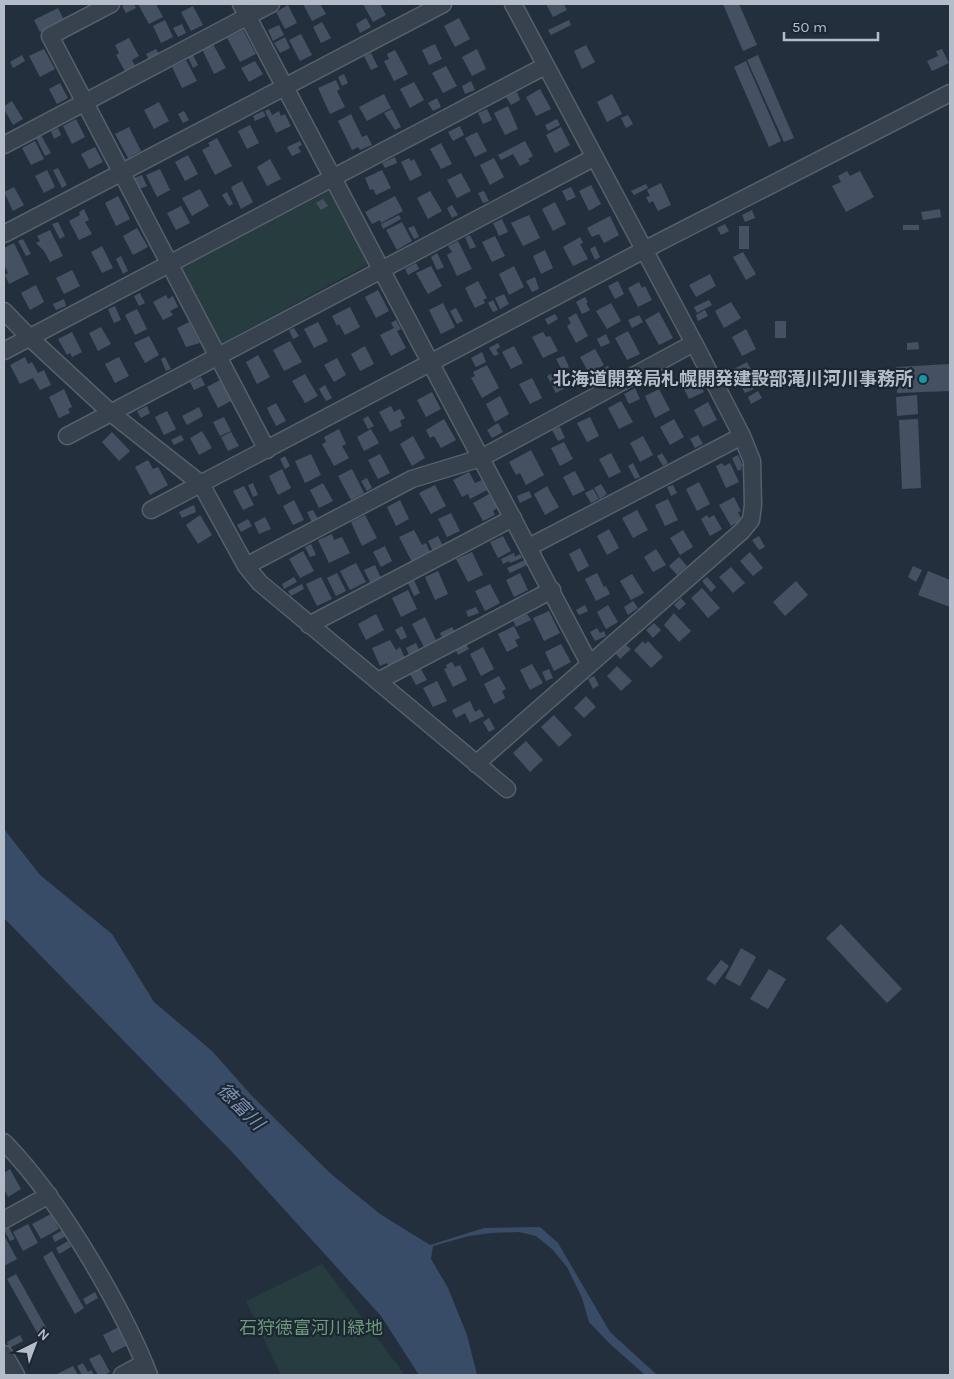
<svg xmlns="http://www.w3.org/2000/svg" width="954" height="1379" font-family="Karla,'Noto Sans JP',sans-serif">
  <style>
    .green { fill: #263c3f }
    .water { fill: #394c67 }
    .building { fill: #455162 }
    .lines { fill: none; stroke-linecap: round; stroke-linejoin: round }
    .minor-casing { stroke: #565f6c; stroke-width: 19 }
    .minor { stroke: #38414e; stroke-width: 16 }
    .culture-dot { fill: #0f9aa8; stroke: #1d2633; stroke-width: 2 }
    .labels { text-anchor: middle; stroke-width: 4.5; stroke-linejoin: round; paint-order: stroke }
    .poi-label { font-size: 18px; font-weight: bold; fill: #b4bcc9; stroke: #1d2633; text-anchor: end }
    .park-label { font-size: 18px; fill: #6b9a76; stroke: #1d2633 }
    .water-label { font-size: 19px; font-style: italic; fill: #7c92b1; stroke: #1d2633 }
  </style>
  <rect width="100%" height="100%" fill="#242f3e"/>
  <path class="green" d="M330 191 368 264 221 344 180 267Z
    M322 1264 405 1375H281L246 1301Z"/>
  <path class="water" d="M4 829 40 875 112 934 154 1002 212 1051 252 1096 331 1174 380 1214 430 1245 484 1228 540 1227 558 1243 610 1332 657 1375H645L609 1343 589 1322 582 1298 567 1267 552 1249 536 1236 519 1232 491 1233 469 1236 433 1246 431 1259 448 1288 467 1335 477 1375H419L381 1316 233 1153 4 918Z"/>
  <path class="building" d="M126 4H134L136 8 126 13 122 6Z
    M138 4H156L163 17 149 24Z
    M303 4H320L326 14 312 21Z
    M363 4H380L386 15 373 22Z
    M546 4H564L567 10 553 17Z
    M723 4H739L757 45 743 51Z
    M288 5 297 23 285 29 276 12Z
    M193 6 203 25 191 31 181 12Z
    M58 8 64 20 40 32 34 20Z
    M366 18 371 27 360 33 356 24Z
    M459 18 470 39 455 47 444 26Z
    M165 20 173 37 161 43 153 26Z
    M569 20 571 25 551 35 548 30Z
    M322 22 331 38 321 43 313 27Z
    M182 24 186 33 178 37 173 28Z
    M279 25 284 35 273 41 268 30Z
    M243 30 256 54 240 62 227 38Z
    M301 34 312 55 300 61 289 40Z
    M285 37 290 48 280 53 274 43Z
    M129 38 139 56 132 60 136 67 126 73 116 55 119 53 115 45Z
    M213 44 226 68 214 74 202 49Z
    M435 44 442 59 429 65 422 50Z
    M586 45 595 62 582 69 574 51Z
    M44 49 55 69 40 77 29 56Z
    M156 49 160 55 149 60 146 54Z
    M477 49 486 69 472 76 462 57Z
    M942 49 949 63 932 71 927 61 938 56 936 51Z
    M395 50 408 74 394 81 384 61 389 59 387 54Z
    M371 53 378 67 371 70 364 56Z
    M22 55 25 61 13 68 10 62Z
    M193 55 198 65 193 68 188 57Z
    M758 55 794 138 784 142 747 60Z
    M186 60 197 81 182 88 172 67Z
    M255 61 263 74 249 82 241 68Z
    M746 61 781 141 769 147 734 67Z
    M446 66 457 86 443 93 432 73Z
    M344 74 348 83 342 86 338 77Z
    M336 80 340 89 337 91 345 107 330 114 318 88Z
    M471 81 475 90 465 94 462 86Z
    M414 82 424 100 410 108 400 89Z
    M60 83 68 98 57 104 49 89Z
    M540 89 551 109 536 116 526 97Z
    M517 92 520 100 511 105 506 97Z
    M384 94 391 108 367 121 359 107Z
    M612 94 622 114 607 122 597 102Z
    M437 98 441 107 433 111 428 103Z
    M12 101 23 119 13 125 4 109V106Z
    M159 102 169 121 154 129 144 110Z
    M508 106 518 129 505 135 494 113Z
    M269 109 272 115 279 111 281 116 285 114 291 126 276 133 265 111Z
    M392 109 401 127 395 130 384 113Z
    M487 109 492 120 483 124 478 113Z
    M184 111 189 120 183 123 178 114Z
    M263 111 266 116 255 121 253 116Z
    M351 114 362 137 367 135 372 145 360 150 358 147 352 150 338 121Z
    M628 115 633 124 626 128 621 118Z
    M76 119 85 137 72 144 63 126Z
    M557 119 560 125 548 131 545 125Z
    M250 125 259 143 247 149 238 131Z
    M460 126 464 135 453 141 448 132Z
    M129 127 141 151 128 158 115 134Z
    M561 127 570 145 555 153 546 135Z
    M58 128 61 135 54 139 51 131Z
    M477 132 487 151 475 157 465 138Z
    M41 135 51 153 45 156 36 138Z
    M217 138 232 166 215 175 202 150 210 146 208 143Z
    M35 141 44 159 31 165 22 148Z
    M300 141 302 145 298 147 301 152 292 156 287 147Z
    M525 141 533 156 528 159 530 161 520 166 513 154 501 160 498 155Z
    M441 143 452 164 441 169 430 149Z
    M95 147 103 162 89 169 81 154Z
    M188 155 198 174 185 181 175 162Z
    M395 157 397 163 385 168 382 163Z
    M409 158 411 161 414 159 422 175 410 181 401 162Z
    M494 158 504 177 490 185 480 165Z
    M270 159 281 179 267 186 257 167Z
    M58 168 67 185 62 188 53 170Z
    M160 169 170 190 157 197 146 175Z
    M47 170 55 187 44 193 35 176Z
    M382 170 391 188 376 195 373 189 370 190 365 178Z
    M847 171 850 176 860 171 874 197 846 212 832 186 841 182 838 176Z
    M461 173 471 191 457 198 447 180Z
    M142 175 147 186 139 189 134 178Z
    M242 181 253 202 241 209 231 187Z
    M661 183 671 205 658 211 653 201 649 203 646 197 650 196 647 190Z
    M646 184 648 188 634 195 631 191Z
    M591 185 601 204 589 211 579 191Z
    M14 187 24 205 13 211 4 192Z
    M571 187 576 197 567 201 562 191Z
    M200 189 209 206 192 216 182 198Z
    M430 191 442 211 428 219 417 198Z
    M484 191 489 201 483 203 478 193Z
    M227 192 233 204 229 206 222 195Z
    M118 196 130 219 116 226 105 203Z
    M395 196 403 211 381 223 380 220 372 224 365 212Z
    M323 199 328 206 321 210 316 203Z
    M555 202 566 224 553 231 542 209Z
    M452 205 458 215 452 218 447 208Z
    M181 206 190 223 176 230 167 213Z
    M84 209 89 220 85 222 92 234 79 240 69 221 80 215 79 212Z
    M940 209 941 217 923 220 921 212Z
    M752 210 755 218 745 222 742 215Z
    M399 215 401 219 383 229 381 224Z
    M529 215 540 238 523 246 511 223Z
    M610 216 619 235 604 243 599 234 592 237 587 228Z
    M502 219 508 232 499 236 493 223Z
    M58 222 65 236 60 239 52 224Z
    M402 222 412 241 397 250 386 230Z
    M725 224 729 231 721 235 717 228Z
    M903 225H919V230H903Z
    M414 226 419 237 414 239 408 228Z
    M739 226H749V249H739Z
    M137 228 148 247 133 255 123 236Z
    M50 230 63 256 50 262 44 251 36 243 40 241 37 236Z
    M470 235 476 247 470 249 465 237Z
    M495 236 505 256 492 262 482 242Z
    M580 237 583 243 580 244 588 259 573 266 563 247Z
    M23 239 31 254 26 256 18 241Z
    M458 241 472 269 457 276 447 255 452 252 448 246Z
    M14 243 29 274 9 284 5 275 8 273 4 264V248Z
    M102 246 113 268 102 273 91 252Z
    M595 246 600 257 595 260 590 249Z
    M545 250 553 268 541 274 533 256Z
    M743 252 756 274 746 280 733 257Z
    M437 253 444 267 437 270 431 257Z
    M121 256 128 271 123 274 116 259Z
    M416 263 419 269 408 275 405 269Z
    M431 266 442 286 428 294 416 273Z
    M514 266 524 287 509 295 499 274Z
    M72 270 80 286 64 294 56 278Z
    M710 274 716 286 696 297 689 285Z
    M535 277 539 289 532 292 526 281Z
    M478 281 487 298 483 300 485 303 475 308 465 288Z
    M618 281 624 294 615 299 608 286Z
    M639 282 642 288 645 286 652 300 638 307 628 288Z
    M36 285 44 302 30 310 21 293Z
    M378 290 389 311 376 318 365 297Z
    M140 293 145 303 139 306 134 296Z
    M504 294 509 304 500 309 495 298Z
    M166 295 168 299 173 296 178 307 170 311 173 315 163 320 153 302Z
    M585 297 588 302 586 303 590 310 582 314 576 302Z
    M64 299 66 306 56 310 53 304Z
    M493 300 498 310 493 312 488 303Z
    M709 300 712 305 697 313 694 307Z
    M731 302 741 318 724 328 715 311Z
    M443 303 455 327 441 334 429 310Z
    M611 303 621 321 607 329 596 311Z
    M115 306 121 320 114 323 108 309Z
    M350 307 360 327 345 335 339 324 337 326 332 316Z
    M456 308 463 321 457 324 450 311Z
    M137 309 147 329 135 335 125 315Z
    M705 310 708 316 698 321 696 315Z
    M659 312 673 338 659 345 645 320Z
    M576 313 588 336 576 343 567 326 571 323 568 318Z
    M555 314 558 319 548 325 545 319Z
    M639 315 643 322 632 328 628 320Z
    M396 320 401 329 397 331 406 348 391 356 380 335 394 328 391 323Z
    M775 321H786V338H775Z
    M189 322 200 343 186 347 177 328Z
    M318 322 328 341 314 348 304 329Z
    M101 327 111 344 98 351 89 333Z
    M294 328 299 336 293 339 289 330Z
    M746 329 756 349 742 356 732 337Z
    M628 331 640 354 627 360 615 338Z
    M72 332 82 352 72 357 70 353 67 355 58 339Z
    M543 332 546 337 550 336 558 351 543 358 532 337Z
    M606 334 610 343 601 347 597 339Z
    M149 336 159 355 145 363 134 343Z
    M290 341 302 362 284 371 273 350Z
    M918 342 919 349 907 350V343Z
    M498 343 500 347 496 350 499 354 494 356 489 348Z
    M365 346 374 364 360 371 351 354Z
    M514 346 523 363 511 369 502 352Z
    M595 349 604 365 595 370 596 372 590 375 580 357Z
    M482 352 486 362 476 367 471 358Z
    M258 355 270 377 257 384 246 362Z
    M564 356 569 367 562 370 556 359Z
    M25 357 28 364 32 362 38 373 44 370 51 385 40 390 33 378 20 384 10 365Z
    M119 357 129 376 115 383 105 364Z
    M165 357 171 369 166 371 161 359Z
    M337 358 346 375 334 382 324 365Z
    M747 362 757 381 751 384 754 389 745 393 732 370Z
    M950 364V391L897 393 896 367Z
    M487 365 499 388 482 398 471 378 475 376 473 372Z
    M608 366 613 374 607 378 602 369Z
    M559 370 568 376 572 384 556 393 547 376Z
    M670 371 673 377 661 383 658 377Z
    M305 374 318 396 305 403 292 381Z
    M695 374 704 392 689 399 680 381Z
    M201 377 205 385 194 390 190 382Z
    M532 378 542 398 530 404 519 384Z
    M220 380 231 401 218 408 207 387Z
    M325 385 332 398 326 401 319 389Z
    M635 388 640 399 629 404 624 394Z
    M64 389 72 407 68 409 70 413 59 418 49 397Z
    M659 389 670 410 655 418 645 396Z
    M758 391 762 398 751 404 748 397Z
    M432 392 441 409 426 417 417 400Z
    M917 395 918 414 897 416 896 397Z
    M500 396 509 414 495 422 486 404Z
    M621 401 633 422 619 429 608 408Z
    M708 402 717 420 703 427 694 410Z
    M276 403 286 421 276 426 267 408Z
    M147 406 150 413 141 418 137 411Z
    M391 406 394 412 400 409 405 418 400 421 402 426 390 432 379 412Z
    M199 407 203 416 187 425 182 416Z
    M167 411 176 429 164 435 155 417Z
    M368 416 374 426 368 429 363 419Z
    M224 417 231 431 220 436 213 422Z
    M590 417 599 436 587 442 577 423Z
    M444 419 456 440 441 448 434 436 430 438 426 430Z
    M674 419 684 437 670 445 660 427Z
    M918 419 921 488 902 489 899 420Z
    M498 423 503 432 492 438 487 430Z
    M560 427 565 438 558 441 552 430Z
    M339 429 346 444 342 446 349 458 334 466 322 444 326 442 324 437Z
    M371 429 379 443 364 451 357 437Z
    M202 431 212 448 199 455 190 438Z
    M112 432 130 451 119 461 102 442Z
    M231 432 239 446 228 451 221 437Z
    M181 435 184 440 174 445 171 440Z
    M698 435 703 444 695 448 690 439Z
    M413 436 425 458 412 466 400 444Z
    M643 436 653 455 640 462 630 443Z
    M564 442 573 459 560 466 551 448Z
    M531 450 544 475 526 485 520 473 516 475 509 462Z
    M611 453 621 472 609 478 599 459Z
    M662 453 668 463 663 466 657 456Z
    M311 454 321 475 305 483 295 461Z
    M380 454 390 473 378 479 368 460Z
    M738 455 743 466 741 467 742 469 738 471 732 458Z
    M285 456 290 466 285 469 280 459Z
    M148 460 153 469 158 467 168 485 150 495 135 467Z
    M633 463 640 477 635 479 628 466Z
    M722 463 724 466 730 463 739 482 726 488 716 466Z
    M282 469 291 488 278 495 269 476Z
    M352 469 364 493 351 500 338 476Z
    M575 471 585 490 573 496 563 477Z
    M469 472 475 483 482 480 487 490 470 499 468 494 462 497 453 480Z
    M367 478 372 488 367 491 361 481Z
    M699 482 710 504 697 511 686 489Z
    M253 483 258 495 253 497 248 485Z
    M323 483 333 501 319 508 310 490Z
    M601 484 607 494 600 499 594 488Z
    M435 485 446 506 431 514 419 493Z
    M673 485 677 493 671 496 667 487Z
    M244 486 254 505 243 510 233 491Z
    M547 486 559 507 545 515 534 494Z
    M593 489 599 499 591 503 585 493Z
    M529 491 532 497 520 503 517 496Z
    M489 494 497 508 493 511 495 515 483 521 473 503Z
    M734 497 741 511 738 512 742 520 731 526 719 505Z
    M668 499 678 520 665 526 655 505Z
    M294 500 304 520 293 525 283 506Z
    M400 500 409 519 396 526 387 507Z
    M194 505 196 512 182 518 179 512Z
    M313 510 318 519 312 522 307 512Z
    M637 510 648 530 633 538 622 518Z
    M451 513 460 531 447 537 438 519Z
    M200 515 212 535 198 544 186 525Z
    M365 515 377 538 362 546 351 522Z
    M707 515 709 518 714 515 722 529 710 536 701 519Z
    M265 517 271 529 259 534 254 523Z
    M248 519 252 526 241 532 237 525Z
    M609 529 619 548 607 555 597 536Z
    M414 530 422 545 426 543 430 552 412 562 399 537Z
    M683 530 693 547 680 555 670 538Z
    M332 534 334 540 342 537 350 553 329 563 318 540Z
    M438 536 443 546 433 551 428 541Z
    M503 536 511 551 498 558 490 542Z
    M759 536 765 547 759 550 752 540Z
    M311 544 316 555 310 557 305 547Z
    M385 546 392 561 381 567 373 552Z
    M580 548 589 566 578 572 569 554Z
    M656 549 666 565 653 572 644 557Z
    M303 551 314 571 300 578 289 559Z
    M472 552 483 575 468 582 456 559Z
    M750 552 763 568 753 576 740 561Z
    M514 553 515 557 520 554 522 558 510 563 509 561 503 564 501 559Z
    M679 557 687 566 677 575 669 566Z
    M525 560 527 565 510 573 507 568Z
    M356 563 366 582 350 590 340 571Z
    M375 565 381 578 371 584 364 570Z
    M913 566 922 570 916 582 908 577Z
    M731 567 745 583 733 593 719 577Z
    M438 571 448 594 435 600 425 577Z
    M928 571 950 580V607L918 595Z
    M337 573 346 591 336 596 327 578Z
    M520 573 528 590 514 597 506 580Z
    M597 573 604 587 606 586 610 594 596 601 585 579Z
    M632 574 644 593 631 600 620 581Z
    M294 577 297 582 284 589 282 584Z
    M321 577 332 599 317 606 306 584Z
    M707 577 716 587 711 592 702 581Z
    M413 578 420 593 414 596 407 581Z
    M796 581 808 595 785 616 773 602Z
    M302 584 304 589 291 596 288 591Z
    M490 584 500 603 485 611 475 591Z
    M702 588 720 608 708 618 691 598Z
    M408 590 417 609 401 617 392 598Z
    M681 598 686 604 679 610 674 605Z
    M633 601 638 608 628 615 624 607Z
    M585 605 588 611 579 615 576 610Z
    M608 605 618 622 606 629 597 612Z
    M476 607 479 613 468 617 466 611Z
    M549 611 560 633 544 641 533 618Z
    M674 613 691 631 679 642 664 625Z
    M376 614 384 630 366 640 358 624Z
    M527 614 531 620 516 627 513 620Z
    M425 617 436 640 424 647 412 624Z
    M654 623 661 630 653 638 646 630Z
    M402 626 407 637 401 640 395 630Z
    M514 626 520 638 515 640 518 646 507 652 498 634Z
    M452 627 455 632 443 639 440 633Z
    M597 628 600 633 604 631 606 636 595 641 590 632Z
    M390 640 396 650 400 647 405 658 388 666 387 663 380 666 372 648Z
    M643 641 645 644 648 641 663 657 651 668 634 650Z
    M416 643 420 652 410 657 406 648Z
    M466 644 469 649 458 655 456 650Z
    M561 644 571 662 554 671 545 652Z
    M626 645 631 649 620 659 616 654Z
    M483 647 494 669 481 676 470 654Z
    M452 662 455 667 460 665 467 680 453 687 444 669 447 668 446 665Z
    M532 664 543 683 530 690 520 670Z
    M617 666 632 681 621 691 607 676Z
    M421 669 427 680 416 685 410 674Z
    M549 669 553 678 546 681 542 672Z
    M499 676 506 689 502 691 505 698 494 704 484 684Z
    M594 676 599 685 593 689 588 679Z
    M437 681 447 701 433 707 423 688Z
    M586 696 596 707 584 718 574 708Z
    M470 701 475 712 480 709 484 716 470 723 465 713 456 718 452 710Z
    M554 715 572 735 559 747 541 727Z
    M489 718 495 729 489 732 483 722Z
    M526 741 543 760 530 772 513 753Z
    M841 924 902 989 887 1003 826 938Z
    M741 948 756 957 740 986 725 978Z
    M721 960 729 966 715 985 706 979Z
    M769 969 786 979 768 1009 750 999Z
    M10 1169 21 1189 8 1197 4 1189V1173Z
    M51 1214 59 1229 41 1239 32 1224Z
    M28 1224 38 1243 23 1251 13 1232Z
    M9 1228 15 1239 10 1241 4 1230Z
    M63 1230 66 1236 55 1242 52 1236Z
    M5 1237 17 1259 4 1266V1238Z
    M68 1241 71 1247 59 1254 56 1248Z
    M52 1251 84 1308 75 1314 43 1257Z
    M16 1274 48 1331 39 1336 7 1279Z
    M95 1292 98 1298 86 1305 83 1299Z
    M119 1327 128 1345 112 1353 103 1335Z
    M20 1335 23 1341 9 1348 7 1342Z
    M100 1354 110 1372 104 1375H98L89 1359Z
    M83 1363 88 1372 91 1370 94 1375H82L77 1366Z
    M73 1366 78 1375H55Z"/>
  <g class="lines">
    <g class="minor-casing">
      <path id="minor" d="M111 4 50 36 267 450
        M241 4 589 663
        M4 145 271 4
        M4 234 443 4
        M4 311 30 338 111 413 201 484 246 566 260 583 507 789
        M4 351 545 66
        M67 436 595 157
        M151 510 644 250 950 93
        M529 547 742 436
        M246 566 412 479 481 458 694 343
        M309 625 513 518
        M378 681 552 590
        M476 764 742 531 751 520 753 505 752 461 742 436 694 343 513 4
        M4 1142C39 1178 67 1220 92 1262 114 1299 134 1336 149 1375
        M4 1220 49 1195
        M4 1354 16 1375
        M122 1375 144 1363"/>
    </g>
    <use href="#minor" class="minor"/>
  </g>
  <circle class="culture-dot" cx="923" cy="379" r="5"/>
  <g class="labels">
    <g class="poi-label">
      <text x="913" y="385">北海道開発局札幌開発建設部滝川河川事務所</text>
    </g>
    <g class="park-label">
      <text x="311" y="1334">石狩徳富河川緑地</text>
    </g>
    <g class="water-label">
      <text transform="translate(241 1106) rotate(45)" y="7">徳富川</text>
    </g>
  </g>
  <rect width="954" height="1379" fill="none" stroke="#b4bcc9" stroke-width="10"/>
  <g transform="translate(35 1344) rotate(42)" stroke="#1d2633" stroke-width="4" paint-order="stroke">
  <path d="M0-4L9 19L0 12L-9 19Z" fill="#b4bcc9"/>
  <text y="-8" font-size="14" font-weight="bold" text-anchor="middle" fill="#b4bcc9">N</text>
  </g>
  <path d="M784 32v8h94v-8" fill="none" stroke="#b4bcc9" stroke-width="2.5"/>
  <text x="792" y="32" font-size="15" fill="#b4bcc9" stroke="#1d2633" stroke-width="4" paint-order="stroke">50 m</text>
</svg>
